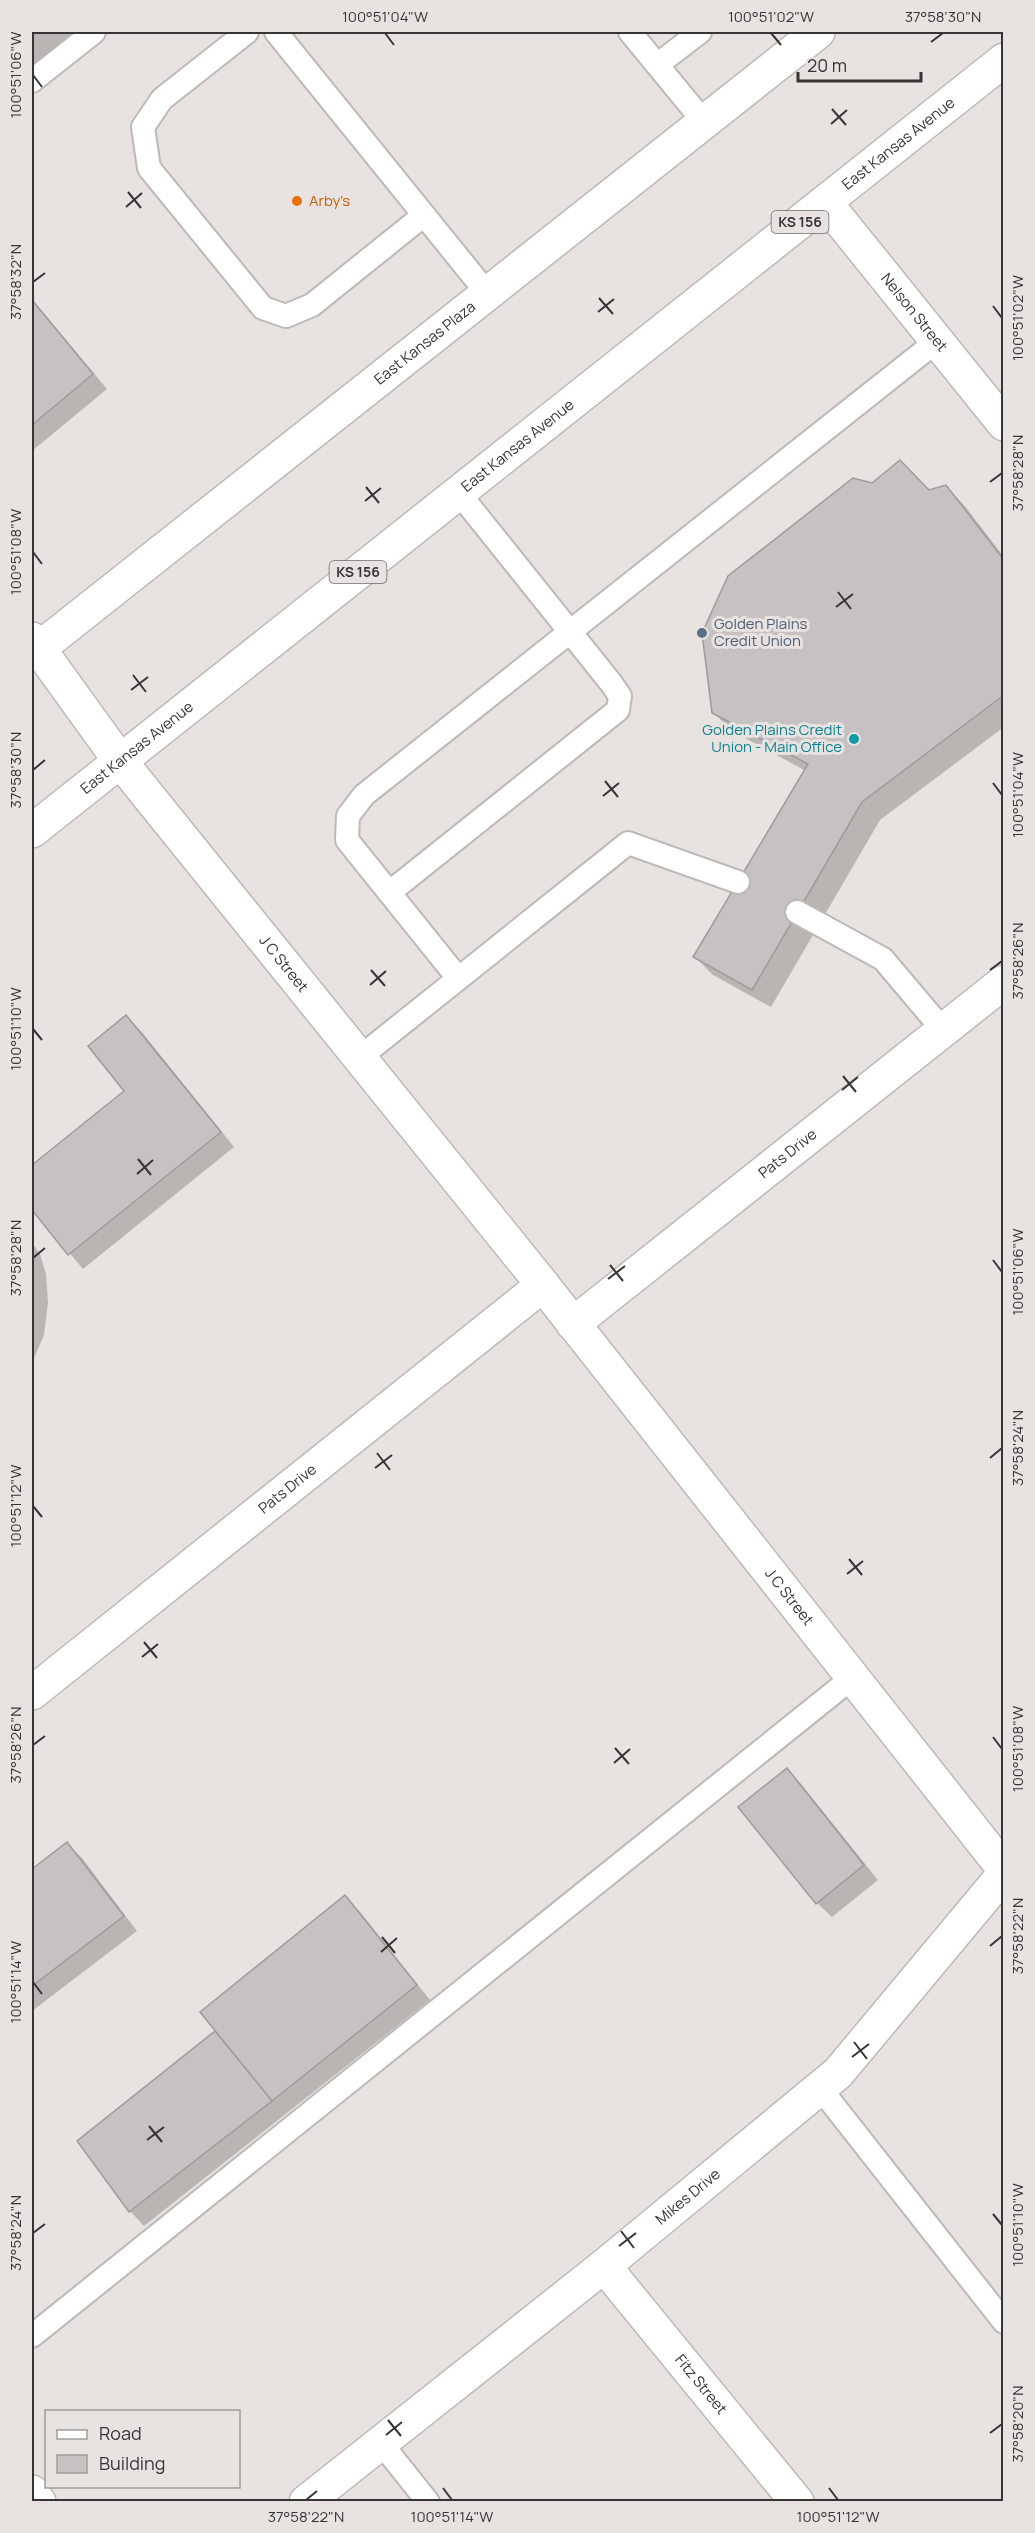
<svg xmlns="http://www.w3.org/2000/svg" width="1035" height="2533" font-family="Manrope,sans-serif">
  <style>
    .shadow { fill: #0003 }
    .building { fill: #c6c1c3; stroke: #9f9a9d; stroke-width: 1.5 }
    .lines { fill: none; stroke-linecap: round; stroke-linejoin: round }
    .lane-casing { stroke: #beb9b6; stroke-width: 26 }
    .street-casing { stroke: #beb9b6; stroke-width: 36 }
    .secondary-casing { stroke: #beb9b6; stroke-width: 36 }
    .primary-casing { stroke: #beb9b6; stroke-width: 36 }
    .lane { stroke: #fff; stroke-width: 22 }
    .street { stroke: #fff; stroke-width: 33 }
    .secondary { stroke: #fff; stroke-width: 33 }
    .primary { stroke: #fff; stroke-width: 33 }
    .ticks { fill: none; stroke: #373534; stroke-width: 2 }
    .food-dot { fill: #e8710a; stroke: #e8e3e0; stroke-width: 2 }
    .service-dot { fill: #5c6f8a; stroke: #e8e3e0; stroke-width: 2 }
    .culture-dot { fill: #0f9aa8; stroke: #e8e3e0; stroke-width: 2 }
    .labels { text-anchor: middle; stroke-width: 6; stroke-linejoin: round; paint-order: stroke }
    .shield { fill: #e8e3e0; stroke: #6c6968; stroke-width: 1.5 }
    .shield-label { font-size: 14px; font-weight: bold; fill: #373534 }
    .street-label { font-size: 15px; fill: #373534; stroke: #e8e3e0 }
    .food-label { font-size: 15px; fill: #c56008; stroke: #e8e3e0; text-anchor: start }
    .service-label { font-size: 15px; fill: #4e5e75; stroke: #e8e3e0; text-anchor: start }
    .culture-label { font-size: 15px; fill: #0d838f; stroke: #e8e3e0; text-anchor: end }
    .neatline { fill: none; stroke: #373534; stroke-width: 2 }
    .ticks-label { font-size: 15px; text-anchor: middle; fill: #373534 }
  </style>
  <rect width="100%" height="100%" fill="#e8e3e0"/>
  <path class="shadow" d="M32 32H76L32 67Z
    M32 299 107 389 32 451Z
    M873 484 929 491 946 487 964 505 1004 557V727L880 820 771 1007 713 975 695 957 806 771 732 731 714 713Z
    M126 1017 141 1031 234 1147 83 1269 32 1208V1167L126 1091Z
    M32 1243 40 1254 46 1274 48 1303 44 1335 32 1363Z
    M787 1770 801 1784 878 1880 832 1917 817 1903Z
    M67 1844 82 1858 137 1931 32 2011V1871Z
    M345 1897 360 1912 430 2000 144 2226 130 2211 79 2141 217 2031Z"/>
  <path class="building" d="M32 300 93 374 32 425Z
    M900 460 929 490 946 485 1004 560V695L862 802 752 990 693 957 808 764 712 713 702 633 728 576 853 478 872 483Z
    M126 1015 221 1132 68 1255 32 1210V1165L124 1091 88 1046Z
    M787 1768 864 1865 816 1904 738 1807Z
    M67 1842 124 1916 32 1986V1869Z
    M345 1895 417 1985 272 2101 200 2012Z
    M215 2031 272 2101 129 2212 77 2141Z"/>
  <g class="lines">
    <g class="lane-casing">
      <path id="lane" d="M247 32 162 99 143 127 149 168 263 308 286 316 312 305 424 215
        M276 32 487 293
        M630 32 704 122
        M657 65 700 32
        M32 81 94 32
        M390 892 618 710 620 696 611 683 458 492
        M797 912 883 959 943 1030
        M458 978 347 840 348 816 364 795 937 341
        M359 1058 628 843 738 882
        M820 2088 1004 2322
        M32 2336 852 1678
        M381 2443 428 2502"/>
    </g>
    <g class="street-casing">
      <g id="street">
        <path id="s1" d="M825 202 1004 424"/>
        <path id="s2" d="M32 639 120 761 543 1285 1004 1869"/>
        <path id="s3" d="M32 654 818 32"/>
        <path id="s4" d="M573 1324 1004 982"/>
        <path id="s5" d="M32 1693 543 1285"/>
        <path id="s6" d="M604 2266 797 2502"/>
        <path id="s7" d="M306 2502 604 2266 838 2073 1004 1874"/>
      </g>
    </g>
    <g class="secondary-casing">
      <path id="secondary" d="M32 2492 39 2502"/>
    </g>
    <g class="primary-casing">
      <g id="primary">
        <path id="s8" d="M32 831 1004 60"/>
      </g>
    </g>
    <use href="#lane" class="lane"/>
    <use href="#street" class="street"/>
    <use href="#secondary" class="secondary"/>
    <use href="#primary" class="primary"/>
  </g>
  <path class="ticks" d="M385 33 394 45M771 33 781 45M931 42 943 33M33 75 42 87M832 109 846 125M831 124 847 110M128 192 141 208M126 207 142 193M33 282 45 273M599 298 613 314M993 306 1002 318M598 312 614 299M990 482 1002 473M366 487 379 503M365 501 381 488M33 552 42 564M838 592 851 609M836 607 853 594M133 675 146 692M131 690 148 677M33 770 45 760M605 781 618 797M993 783 1002 795M603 796 619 783M371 970 385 986M990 970 1002 961M370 985 386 971M33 1029 42 1040M843 1076 856 1092M842 1090 858 1077M138 1159 151 1175M137 1174 153 1160M33 1258 45 1248M993 1260 1002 1272M610 1265 623 1281M608 1279 625 1266M377 1453 390 1470M990 1458 1002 1448M375 1468 392 1455M33 1506 42 1517M849 1559 862 1575M847 1574 863 1561M144 1642 157 1658M142 1657 158 1644M993 1737 1002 1749M33 1745 45 1736M615 1748 629 1764M614 1763 630 1749M382 1937 395 1953M990 1946 1002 1936M381 1952 397 1938M33 1982 42 1994M854 2042 867 2059M852 2057 869 2044M149 2126 162 2142M147 2140 164 2127M993 2214 1002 2225M621 2231 634 2248M33 2233 45 2224M619 2246 636 2233M388 2420 401 2436M990 2433 1002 2424M386 2435 402 2422M443 2488 452 2500M829 2488 838 2500M306 2500 317 2491"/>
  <circle class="food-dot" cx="297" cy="201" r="6"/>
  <circle class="service-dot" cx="702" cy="633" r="6"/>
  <circle class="culture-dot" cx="854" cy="739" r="6"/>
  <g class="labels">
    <g class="shield">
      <rect x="771.5" y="211" width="57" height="22" rx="4.5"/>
      <rect x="329.5" y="561" width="57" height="22" rx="4.5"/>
    </g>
    <g class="shield-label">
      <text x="800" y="227">KS 156</text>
      <text x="358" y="577">KS 156</text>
    </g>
    <g class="street-label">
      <text dy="5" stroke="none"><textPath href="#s8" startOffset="1106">East Kansas Avenue</textPath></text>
      <text dy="5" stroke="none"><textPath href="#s1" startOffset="142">Nelson Street</textPath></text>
      <text dy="5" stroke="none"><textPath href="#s3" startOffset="501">East Kansas Plaza</textPath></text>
      <text dy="5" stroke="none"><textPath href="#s8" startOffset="620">East Kansas Avenue</textPath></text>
      <text dy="5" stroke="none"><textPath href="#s8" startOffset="134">East Kansas Avenue</textPath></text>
      <text dy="5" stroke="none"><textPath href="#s2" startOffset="411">J C Street</textPath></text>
      <text dy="5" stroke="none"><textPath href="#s4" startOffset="274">Pats Drive</textPath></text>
      <text dy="5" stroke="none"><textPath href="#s5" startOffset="327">Pats Drive</textPath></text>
      <text dy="5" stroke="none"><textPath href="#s2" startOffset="1221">J C Street</textPath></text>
      <text dy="5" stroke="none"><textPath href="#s7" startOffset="489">Mikes Drive</textPath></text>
      <text dy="5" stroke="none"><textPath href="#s6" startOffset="153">Fitz Street</textPath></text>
    </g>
    <g class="food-label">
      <text x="309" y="206">Arby's</text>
    </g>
    <g class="service-label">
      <text x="714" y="629">Golden Plains<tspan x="714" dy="17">Credit Union</tspan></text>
    </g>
    <g class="culture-label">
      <text x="842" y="735">Golden Plains Credit<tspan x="842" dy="17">Union - Main Office</tspan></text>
    </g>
  </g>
  <rect width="1035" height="2533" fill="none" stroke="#e8e3e0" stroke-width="66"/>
  <rect x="45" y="2410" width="195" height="78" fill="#e8e3e0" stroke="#a19d9b" stroke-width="1.5"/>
  <rect x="57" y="2430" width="30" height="9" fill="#ffffff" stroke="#a19d9b" stroke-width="1.5"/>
  <text x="99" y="2440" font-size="18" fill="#373534">Road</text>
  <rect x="57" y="2455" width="30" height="18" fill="#c6c1c3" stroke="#a19d9b" stroke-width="1.5"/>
  <text x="99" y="2470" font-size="18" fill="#373534">Building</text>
  <path d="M798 72v9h123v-9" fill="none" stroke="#373534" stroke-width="3"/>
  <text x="807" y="72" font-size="18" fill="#373534" stroke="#e8e3e0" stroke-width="4.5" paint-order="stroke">20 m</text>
  <rect x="33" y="33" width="969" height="2467" class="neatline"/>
  <g class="ticks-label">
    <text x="385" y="22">100°51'04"W</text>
    <text x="771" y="22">100°51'02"W</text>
    <text x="943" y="22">37°58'30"N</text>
    <text transform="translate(16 75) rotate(-90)" y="5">100°51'06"W</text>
    <text transform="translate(16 282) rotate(-90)" y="5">37°58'32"N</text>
    <text transform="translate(1018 318) rotate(-90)" y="5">100°51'02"W</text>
    <text transform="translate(1018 473) rotate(-90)" y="5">37°58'28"N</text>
    <text transform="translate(16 552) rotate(-90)" y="5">100°51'08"W</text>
    <text transform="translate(16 770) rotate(-90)" y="5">37°58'30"N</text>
    <text transform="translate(1018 795) rotate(-90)" y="5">100°51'04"W</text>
    <text transform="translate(1018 961) rotate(-90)" y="5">37°58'26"N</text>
    <text transform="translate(16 1029) rotate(-90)" y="5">100°51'10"W</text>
    <text transform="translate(16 1258) rotate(-90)" y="5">37°58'28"N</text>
    <text transform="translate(1018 1272) rotate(-90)" y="5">100°51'06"W</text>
    <text transform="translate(1018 1448) rotate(-90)" y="5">37°58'24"N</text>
    <text transform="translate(16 1506) rotate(-90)" y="5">100°51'12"W</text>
    <text transform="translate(16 1745) rotate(-90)" y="5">37°58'26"N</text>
    <text transform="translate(1018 1749) rotate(-90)" y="5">100°51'08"W</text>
    <text transform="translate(1018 1936) rotate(-90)" y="5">37°58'22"N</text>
    <text transform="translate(16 1982) rotate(-90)" y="5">100°51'14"W</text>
    <text transform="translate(1018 2225) rotate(-90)" y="5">100°51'10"W</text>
    <text transform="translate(16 2233) rotate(-90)" y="5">37°58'24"N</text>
    <text transform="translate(1018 2424) rotate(-90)" y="5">37°58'20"N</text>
    <text x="306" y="2522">37°58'22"N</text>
    <text x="452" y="2522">100°51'14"W</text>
    <text x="838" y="2522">100°51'12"W</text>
  </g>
</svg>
